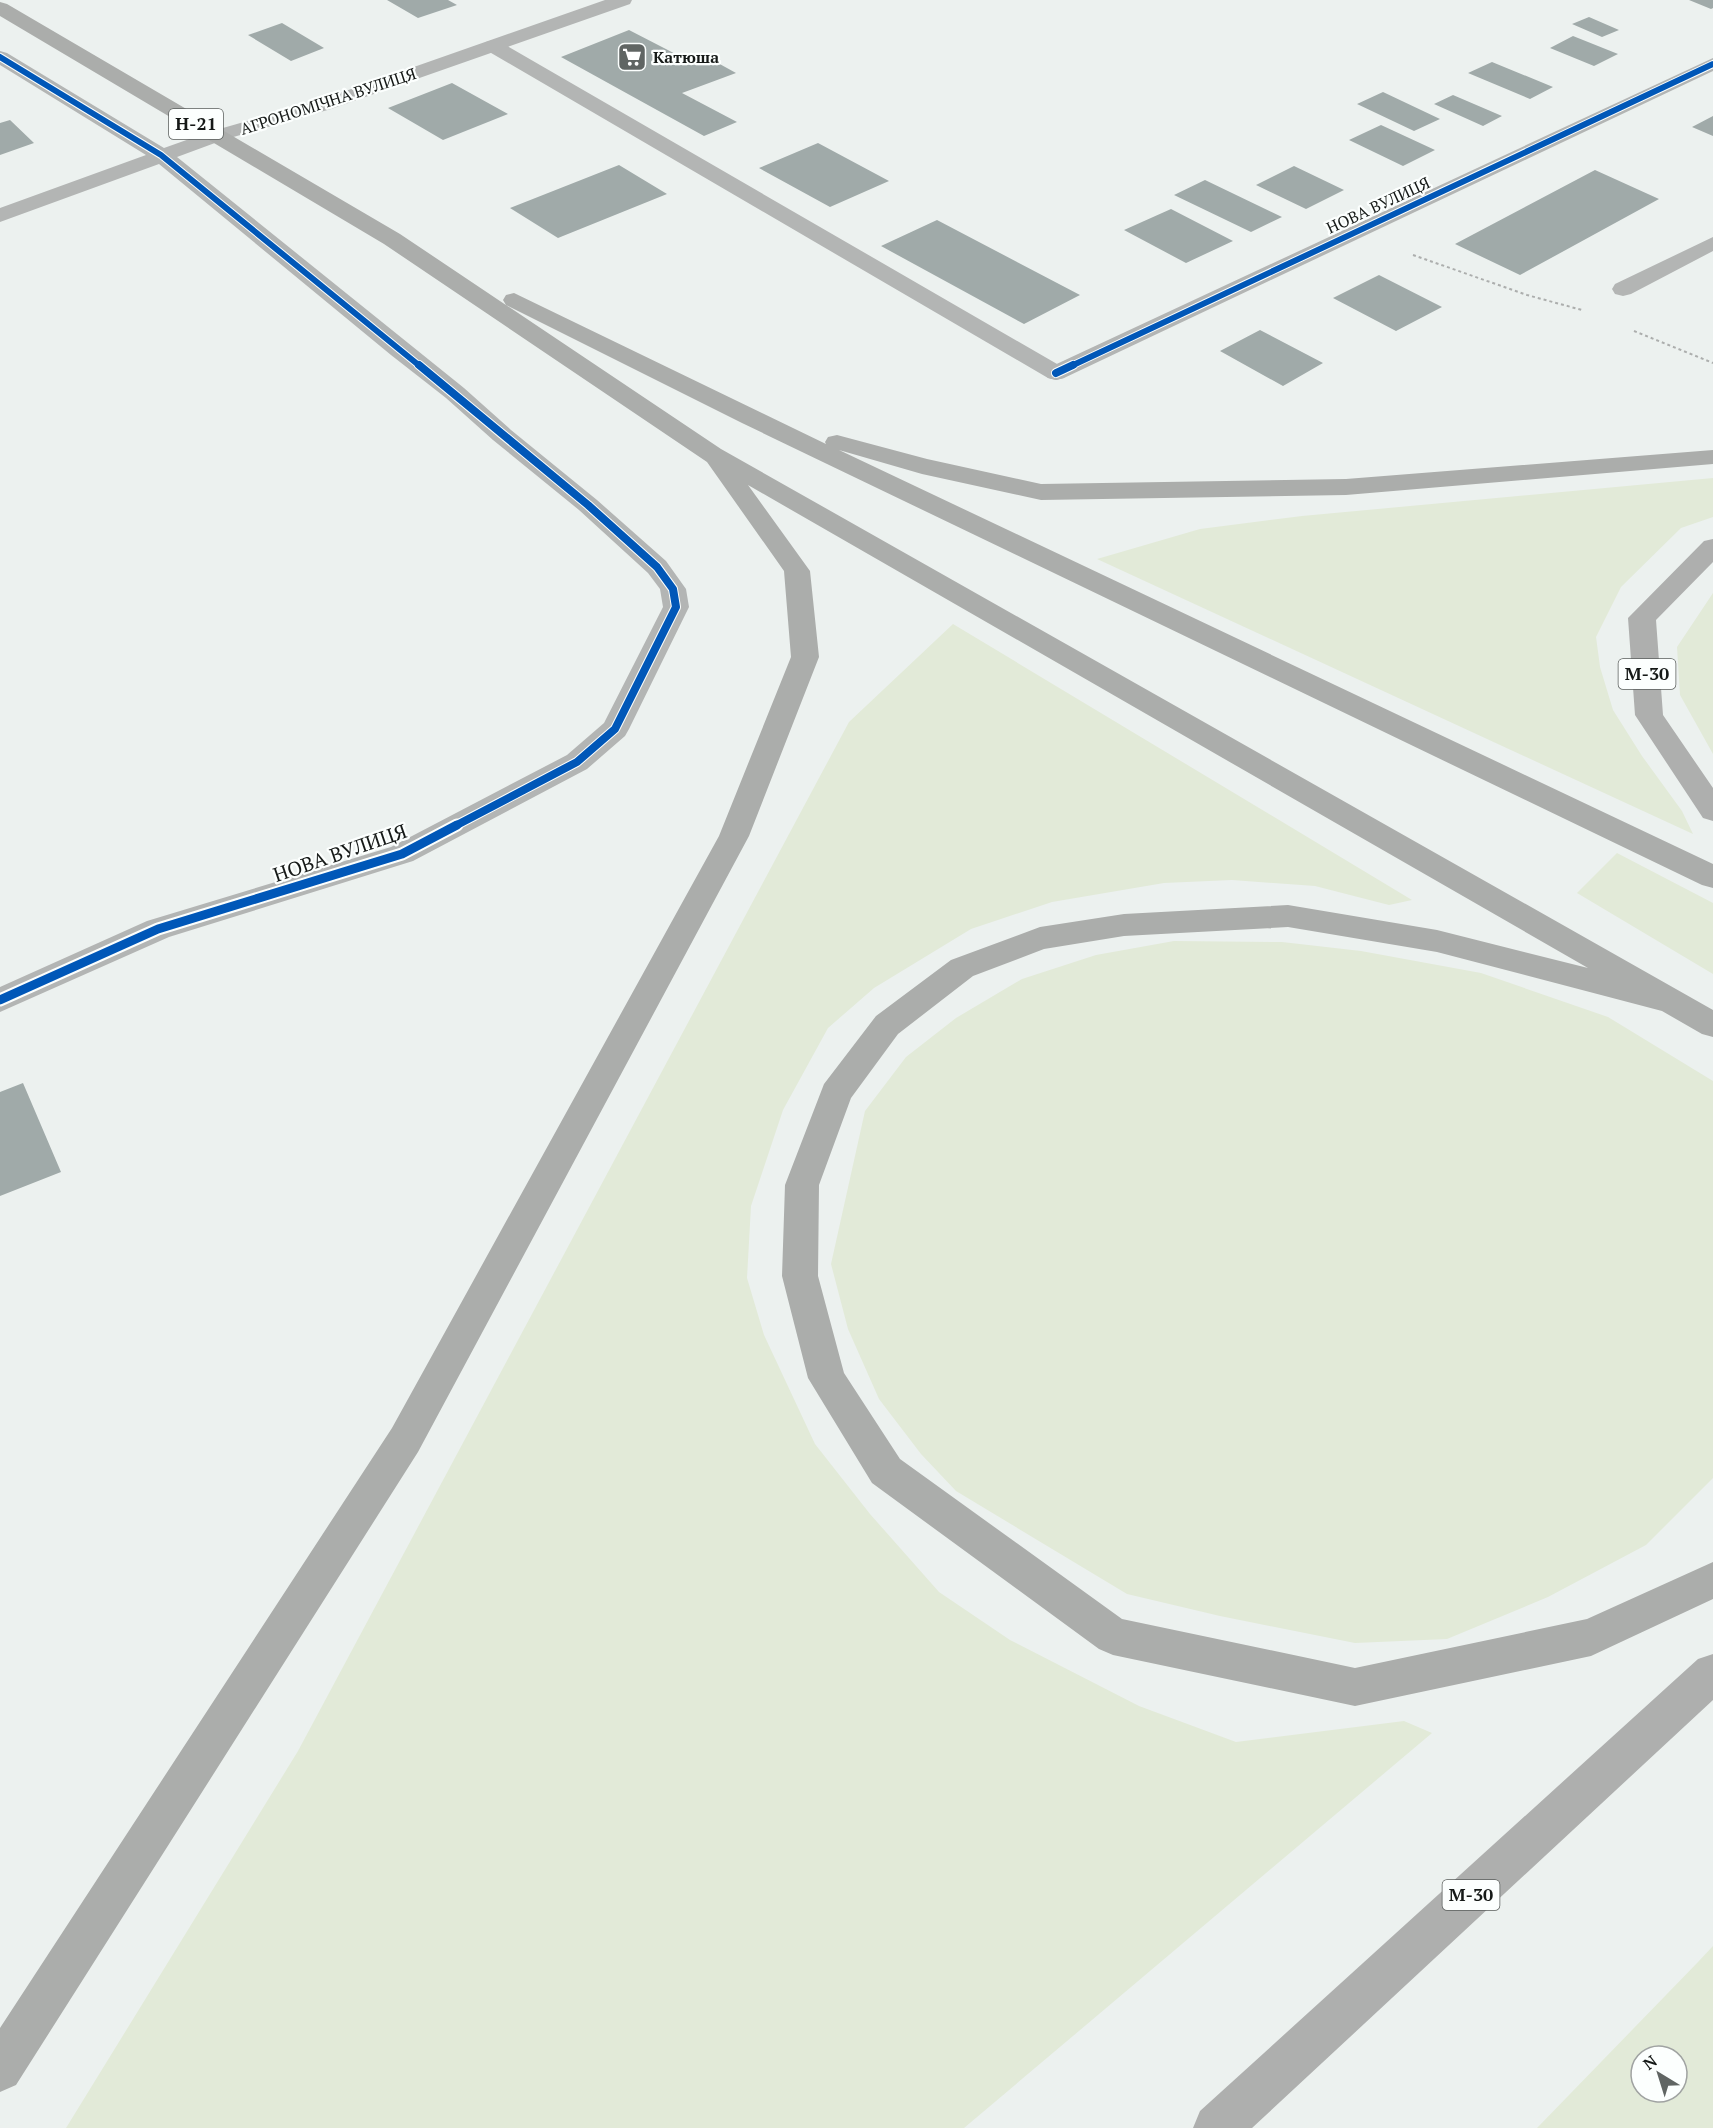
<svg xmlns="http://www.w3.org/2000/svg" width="1713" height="2128" font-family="'PT Serif',serif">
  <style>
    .green { fill: #e2ead8; fill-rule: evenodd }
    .building { fill: #a0aaa9 }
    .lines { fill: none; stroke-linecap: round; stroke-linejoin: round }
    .path { stroke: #acaead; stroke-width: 2; stroke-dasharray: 3 3; stroke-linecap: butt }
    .service { fill: #b3b5b4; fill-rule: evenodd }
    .minor { fill: #b3b5b4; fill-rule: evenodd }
    .primary { fill: #abadab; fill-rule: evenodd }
    .trunk { fill: #aeafae; fill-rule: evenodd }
    .cycleway-far2-casing { stroke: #fcfffe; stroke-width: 8 }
    .cycleway-far1-casing { stroke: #fcfffe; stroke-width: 10 }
    .cycleway-casing { stroke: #fcfffe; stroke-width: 13 }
    .cycleway-far2 { stroke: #0057b8; stroke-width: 6 }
    .cycleway-far1 { stroke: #0057b8; stroke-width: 8 }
    .cycleway { stroke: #0057b8; stroke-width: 9 }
    .labels { text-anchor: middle; stroke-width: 4.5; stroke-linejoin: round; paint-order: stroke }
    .far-poi-label { font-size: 16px; font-weight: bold; fill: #151917; stroke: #fcfffe; text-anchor: start }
    .far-street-label { font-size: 16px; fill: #151917; stroke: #fcfffe }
    .shield { fill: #fcfffe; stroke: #5a5e5c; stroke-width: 1.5 }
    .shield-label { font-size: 18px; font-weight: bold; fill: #151917 }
    .street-label { font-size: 20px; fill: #151917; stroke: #fcfffe }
  </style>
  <rect width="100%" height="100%" fill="#ecf1ef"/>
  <path class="green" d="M1713 478V517L1681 528 1621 587 1596 637 1600 667 1613 710 1642 756 1682 811 1693 834 1097 559 1200 529 1302 516Z
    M1713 593V754L1680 695 1677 647Z
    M953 624 1412 900 1389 905 1315 886 1232 880 1164 883 1052 902 971 929 874 988 828 1028 783 1110 751 1206 747 1278 764 1335 815 1444 870 1514 939 1592 1010 1640 1139 1706 1236 1742 1404 1721 1432 1733 964 2128H66L298 1751 849 722Z
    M1617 853 1713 903V974L1577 893Z
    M1174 941 1282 942 1361 951 1481 973 1608 1017 1713 1081V1478L1646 1545 1548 1597 1447 1639 1355 1643 1220 1616 1127 1594 956 1491 921 1454 879 1399 848 1329 831 1264 865 1111 906 1057 956 1018 1022 979 1096 955Z
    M1713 1946V2128H1537L1698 1962ZM1641 2056H1677V2092H1641Z"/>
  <path class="building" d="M387 0H448L457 5 418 18Z
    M1689 0H1713V8L1711 9Z
    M1589 17 1619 30 1602 37 1572 24Z
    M282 23 324 48 291 61 248 35Z
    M629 30 693 63 707 57 736 73 682 93 737 122 704 136 561 57Z
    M1573 36 1618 54 1594 66 1550 48Z
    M1492 62 1553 87 1530 99 1468 73Z
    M452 83 508 114 443 140 388 108Z
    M1383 92 1440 119 1414 131 1357 104Z
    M1453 95 1502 116 1483 126 1434 104Z
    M1713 116V136L1692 127Z
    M10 120 34 143 0 155V123Z
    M1381 125 1435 150 1403 166 1349 140Z
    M818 143 889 181 830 207 759 168Z
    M619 165 667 194 558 238 510 208Z
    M1294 166 1344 190 1306 209 1256 185Z
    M1595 170 1659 199 1520 275 1455 244Z
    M1205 180 1282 217 1251 232 1174 195Z
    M1171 209 1233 241 1186 263 1124 230Z
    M937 220 1080 295 1024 324 881 246Z
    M1379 275 1442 307 1396 331 1333 298Z
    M1260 330 1323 363 1283 386 1220 351Z
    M23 1083 61 1172 0 1196V1092Z"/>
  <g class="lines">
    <path class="path" d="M1413 255 1527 295 1582 310
      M1634 331 1713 363"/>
    <path class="service" d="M493 40 500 42 1064 368 1067 373 1064 378 1056 380 1048 378 486 50 484 46 486 42Z
      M1713 237V251L1631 294 1623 296 1615 294 1612 289 1615 284Z"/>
    <path class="minor" d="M605 0H632L630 4 331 109 223 140 177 157 464 388 511 430 597 500 666 561 686 589 689 607 629 729 625 736 587 769 413 861 169 937 0 1012V987L147 921 391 847 567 755 604 723 663 607 660 589 648 573 579 510 493 440 446 398 391 355 159 164 0 222V208L146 155 0 65V51L7 53 164 148 209 132 317 101Z
      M1713 58V71L1064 378 1056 380 1048 378 1044 373 1048 368Z"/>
    <path class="primary" d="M0 2 7 4 400 234 721 449 1713 1010V1037L1702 1034 1662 1011 1437 952 1288 927 1124 936 1044 949 973 976 898 1034 851 1098 819 1185 818 1276 844 1373 900 1459 1122 1619 1355 1668 1587 1619 1713 1562V1599L1591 1656 1355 1706 1113 1655 1099 1649 872 1483 808 1378 782 1276 785 1185 824 1084 876 1016 951 960 1040 927 1124 914 1288 905 1437 930 1588 968 748 485 810 571 819 657 749 836 418 1452 16 2085 0 2092V2028L392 1428 719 836 791 657 784 571 707 462 384 244 0 16Z
      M514 293 826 444 825 442 828 437 837 435 927 459 1041 484 1346 479 1713 450V464L1346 495 1041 500 922 474 839 450 1713 864V888L1702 885 742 423 506 305 503 300 506 295Z"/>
    <path class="trunk" d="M1713 539V562L1656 620 1663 715 1713 788V821L1703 818 1635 715 1628 618 1704 541Z
      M1713 1654V1700L1252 2128H1193L1200 2111 1698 1659Z"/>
    <g class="cycleway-far2-casing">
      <path id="cycleway-far2" d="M0 57 161 155 421 367
        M1069 367 1713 64"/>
    </g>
    <g class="cycleway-far1-casing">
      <path id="cycleway-far1" d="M419 365 588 505 657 567 673 589 676 607 615 729 577 762 455 826
        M1056 373 1073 365"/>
    </g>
    <g class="cycleway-casing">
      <path id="cycleway" d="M0 1000 158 929 402 854 457 825"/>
    </g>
    <use href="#cycleway-far2" class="cycleway-far2"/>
    <use href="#cycleway-far1" class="cycleway-far1"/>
    <use href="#cycleway" class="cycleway"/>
  </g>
  <defs>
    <g id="supermarket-square" transform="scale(1.5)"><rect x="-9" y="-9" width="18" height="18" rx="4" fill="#606563" stroke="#fcfffe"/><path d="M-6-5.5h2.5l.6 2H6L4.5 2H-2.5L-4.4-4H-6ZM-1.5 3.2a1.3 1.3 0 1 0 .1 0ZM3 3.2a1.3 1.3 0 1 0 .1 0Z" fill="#fff"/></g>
  </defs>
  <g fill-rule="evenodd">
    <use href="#supermarket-square" x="632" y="57"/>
  </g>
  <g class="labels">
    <g class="far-poi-label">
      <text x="653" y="63">Катюша</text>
    </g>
    <g class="far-street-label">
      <text transform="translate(328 101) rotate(-18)" y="6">АГРОНОМІЧНА ВУЛИЦЯ</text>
      <text transform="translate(1378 205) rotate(-25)" y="6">НОВА ВУЛИЦЯ</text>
    </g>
    <g class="shield">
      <rect x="169" y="109" width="54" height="30" rx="4.5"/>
      <rect x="1618.5" y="659" width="57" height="30" rx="4.5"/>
      <rect x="1442.5" y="1880" width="57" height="30" rx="4.5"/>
    </g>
    <g class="shield-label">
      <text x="196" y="130">Н-21</text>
      <text x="1647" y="680">М-30</text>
      <text x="1471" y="1901">М-30</text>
    </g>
    <g class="street-label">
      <text transform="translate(340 853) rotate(-19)" y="7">НОВА ВУЛИЦЯ</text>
    </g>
  </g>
  <g transform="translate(1659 2074) rotate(322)"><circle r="28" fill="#fcfffe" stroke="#a0a3a2" stroke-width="1.5"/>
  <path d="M0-4.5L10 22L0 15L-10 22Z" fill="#606563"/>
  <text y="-9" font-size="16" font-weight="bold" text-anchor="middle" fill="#151917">N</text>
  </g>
</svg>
